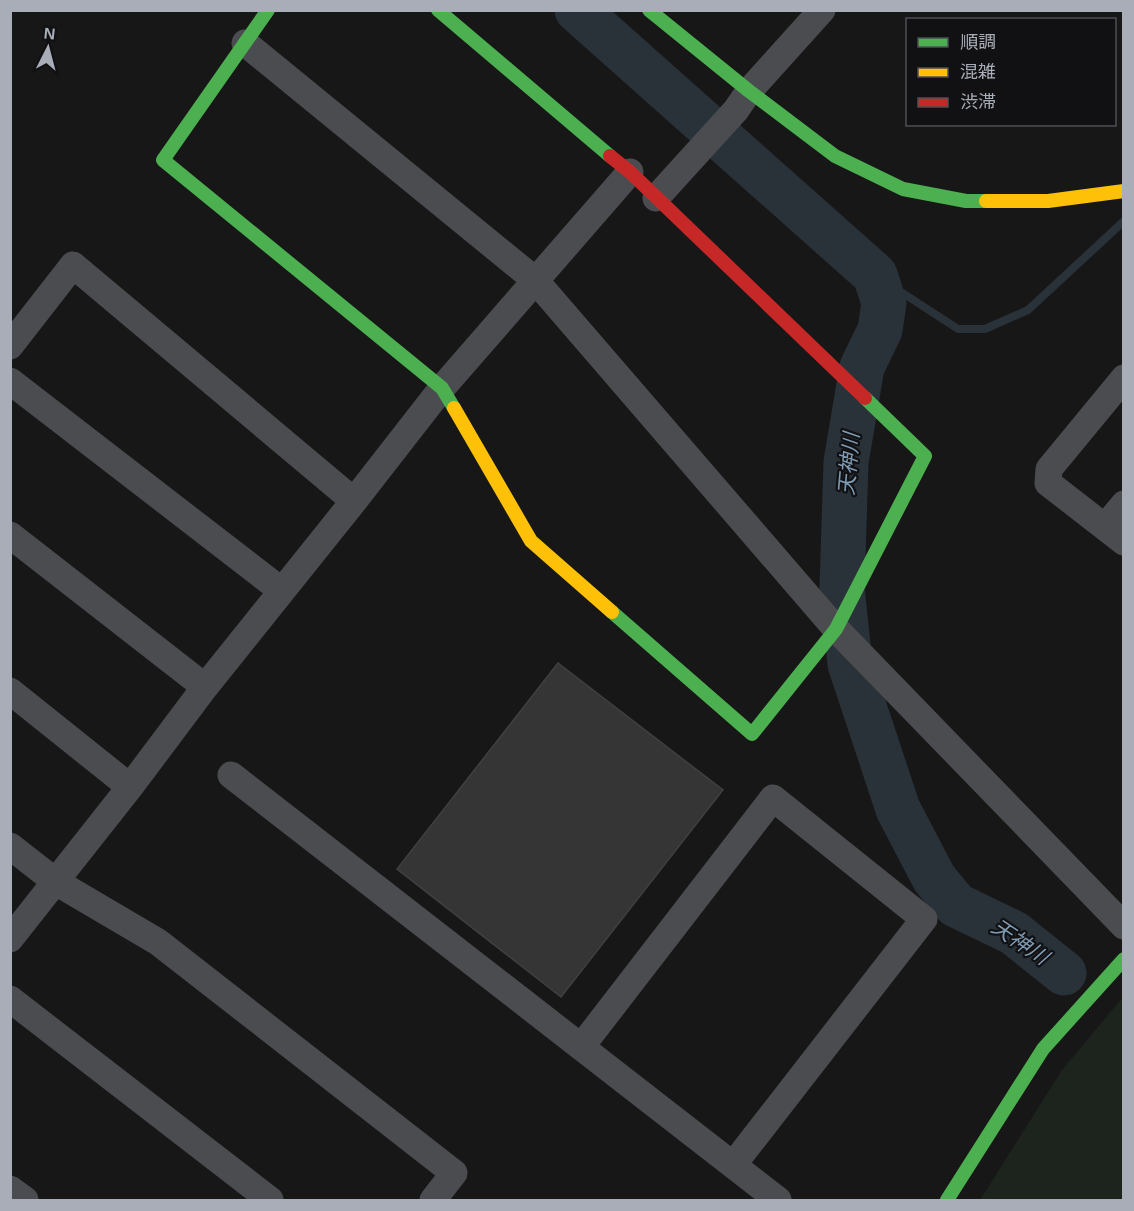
<svg xmlns="http://www.w3.org/2000/svg" width="1134" height="1211" font-family="Arial,'Noto Sans JP',sans-serif">
  <style>
    .green { fill: #1d241e }
    .lines { fill: none; stroke-linecap: round; stroke-linejoin: round }
    .stream { stroke: #2a3239; stroke-width: 8 }
    .river { stroke: #2a3239; stroke-width: 45 }
    .building { fill: #353536; stroke: #3f4043; stroke-width: 1.5 }
    .street { stroke: #4b4c50; stroke-width: 27 }
    .fast { stroke: #4caf50; stroke-width: 14 }
    .slow { stroke: #ffc107; stroke-width: 14 }
    .jam { stroke: #c62828; stroke-width: 14 }
    .labels { text-anchor: middle; stroke-width: 4.5; stroke-linejoin: round; paint-order: stroke }
    .water-label { font-size: 21px; font-style: italic; fill: #7f9bb3; stroke: #111113 }
  </style>
  <rect width="100%" height="100%" fill="#171717"/>
  <path class="green" d="M1123 997V1200H980L1062 1070Z"/>
  <g class="lines">
    <path class="stream" d="M875 275 958 329H985L1028 310 1124 221"/>
    <path class="river" d="M577 10 875 275 884 303 880 330 862 367 846 462 842 588 850 664 898 809 934 878 956 905 1014 933 1064 973"/>
  </g>
  <path class="building" d="M558 663 723 790 561 997 397 869Z"/>
  <g class="lines">
    <path class="street" d="M245 43 535 280 836 629 1124 926
      M656 198 736 110 749 91 822 10
      M10 346 73 265 354 501
      M1124 378 1049 469 1048 483 1124 542
      M10 381 282 591
      M1105 527 1124 504
      M10 535 205 687
      M10 691 130 787
      M231 775 778 1200
      M10 846 56 882 158 942 454 1173 433 1200
      M10 939 130 787 205 687 354 501 442 388 630 172
      M10 999 270 1200
      M581 1047 773 798 924 919 733 1165
      M10 1189 25 1200"/>
    <path class="fast" d="M268 10 163 160 442 388 454 408
      M438 10 610 156
      M649 10 749 91 835 156 903 189 966 201H986
      M612 612 752 734 836 629 925 456 865 398
      M947 1200 1043 1049 1124 959"/>
    <path class="slow" d="M986 201H1048L1124 191
      M454 408 531 541 612 612"/>
    <path class="jam" d="M610 156 630 172 865 398"/>
  </g>
  <g class="labels">
    <g class="water-label">
      <text transform="translate(849 464) rotate(-85)" y="7">天神川</text>
      <text transform="translate(1020 942) rotate(34)" y="7">天神川</text>
    </g>
  </g>
  <rect width="1134" height="1211" fill="none" stroke="#a8adb8" stroke-width="24"/>
  <rect x="906" y="18" width="210" height="108" fill="#111113" stroke="#4d4f55" stroke-width="1.5"/>
  <rect x="918" y="38" width="30" height="9" fill="#4caf50" stroke="#4d4f55" stroke-width="1.5"/>
  <text x="960" y="48" font-size="18" fill="#a8adb8">順調</text>
  <rect x="918" y="68" width="30" height="9" fill="#ffc107" stroke="#4d4f55" stroke-width="1.5"/>
  <text x="960" y="78" font-size="18" fill="#a8adb8">混雑</text>
  <rect x="918" y="98" width="30" height="9" fill="#c62828" stroke="#4d4f55" stroke-width="1.5"/>
  <text x="960" y="108" font-size="18" fill="#a8adb8">渋滞</text>
  <g transform="translate(48 48) rotate(6)" stroke="#111113" stroke-width="4.5" paint-order="stroke">
  <path d="M0-4.5L10 22L0 15L-10 22Z" fill="#a8adb8"/>
  <text y="-9" font-size="16" font-weight="bold" text-anchor="middle" fill="#a8adb8">N</text>
  </g>
</svg>
